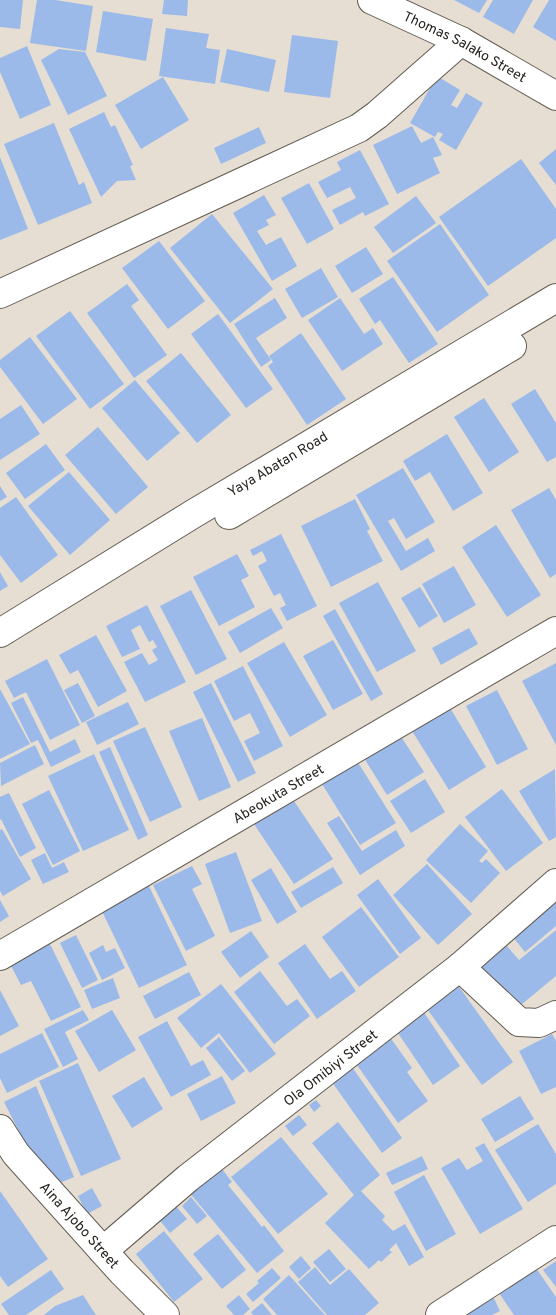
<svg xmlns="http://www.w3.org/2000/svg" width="556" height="1315" font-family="Overpass,sans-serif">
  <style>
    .building { fill: #9bbae9 }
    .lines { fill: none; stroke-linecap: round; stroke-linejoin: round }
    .street-casing { stroke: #645c52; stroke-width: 30 }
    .secondary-casing { stroke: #645c52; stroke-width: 30 }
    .street { stroke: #fff; stroke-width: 28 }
    .secondary { stroke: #fff; stroke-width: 28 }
    .labels { text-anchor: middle; stroke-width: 5; stroke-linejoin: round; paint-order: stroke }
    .street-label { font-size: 14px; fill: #26231e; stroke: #fff }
  </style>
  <rect width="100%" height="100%" fill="#e6ded2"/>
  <path class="building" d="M0 0H23L20 29 0 27Z
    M37 0H55L93 6 86 51 30 43Z
    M164 0H188L187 16 162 14Z
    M454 0H487L479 13Z
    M493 0H533L514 34 483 17Z
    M549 0H556V41L533 27Z
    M103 11 153 19 146 61 96 52Z
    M166 28 209 34 206 48 220 50 215 84 159 76Z
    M292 35 338 41 330 98 284 92Z
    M27 46 51 105 20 119 0 72V58Z
    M59 49 85 52 107 96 68 115 41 60Z
    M227 49 276 60 269 92 220 82Z
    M437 76 460 90 451 105 457 108 466 93 483 103 456 150 439 140 443 134 438 132 435 137 410 123Z
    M163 77 189 120 141 149 115 105Z
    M104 112 111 127 115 125 133 165 130 166 136 180 117 181 101 197 69 129Z
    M54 123 79 185 84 182 92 203 38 225 4 144Z
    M412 126 421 143 433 137 442 155 433 158 440 173 397 194 373 145Z
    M259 127 266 143 221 164 214 148Z
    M556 149V185L539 163Z
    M360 150 389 204 365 216 363 212 340 225 332 210 356 198 350 187 327 198 318 182 341 170 337 162Z
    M0 157 28 229 0 240Z
    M521 159 556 209V238L488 286 439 217Z
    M309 183 334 229 307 244 281 198Z
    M264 195 276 215 266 220 269 225 257 231 266 245 281 237 297 266 272 281 233 213Z
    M416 196 436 223 393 253 374 227Z
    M212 214 273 289 230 323 170 248Z
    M440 224 489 295 437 332 387 261Z
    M159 241 205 301 168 329 122 268Z
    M366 247 383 274 352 293 335 266Z
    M321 268 338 297 302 318 285 289Z
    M393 277 438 344 409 363 380 320 375 324 359 299Z
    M127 284 139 300 131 306 167 355 134 378 87 313Z
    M275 298 287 318 256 338 271 360 261 367 234 324Z
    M340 298 364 334 373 328 383 344 342 371 308 320Z
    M70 311 124 384 90 409 36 336Z
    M218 314 273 389 246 408 191 334Z
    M301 333 346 399 307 425 268 366 273 362 269 356Z
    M30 337 77 399 43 424 0 367V360Z
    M181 353 231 415 197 443 146 381Z
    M135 380 180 433 147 461 102 408Z
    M535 389 556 423V457L547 462 511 404Z
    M484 398 519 452 489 472 454 417Z
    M21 405 40 434 0 460V419Z
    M98 427 148 487 116 514 65 455Z
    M447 434 483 493 453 511 430 472 415 481 403 461Z
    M46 444 65 470 25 499 6 473Z
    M403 468 435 522 406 539 394 518 388 521 406 551 428 538 435 551 401 571 356 495Z
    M69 472 110 520 70 555 28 506Z
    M0 486 7 497 0 501Z
    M549 488 556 500V574L550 578 511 510Z
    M16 497 58 555 21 583 0 555V508Z
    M355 499 370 529 367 531 383 561 331 587 301 526Z
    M496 525 541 595 507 617 462 547Z
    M281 534 317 606 287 621 280 608 286 605 280 593 274 596 258 566 267 561 262 551 253 556 250 550Z
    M237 554 249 576 241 580 255 607 219 626 193 577Z
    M454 566 476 605 444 623 422 584Z
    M0 572 8 586 0 591Z
    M378 582 416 651 377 672 339 603Z
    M420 587 438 616 419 628 401 598Z
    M191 590 227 659 196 675 160 606Z
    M147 605 186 682 145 702 124 662 142 653 149 665 158 660 152 650 157 647 153 640 149 642 140 625 131 630 140 649 122 657 106 626Z
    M271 608 283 628 240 653 228 632Z
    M335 609 383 694 371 701 323 616Z
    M469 628 478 644 441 665 432 648Z
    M96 635 127 691 98 707 78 670 70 674 59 655Z
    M333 640 363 694 333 710 303 656Z
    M284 642 327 715 290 737 247 663Z
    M47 659 80 725 50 740 26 692 14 698 5 681Z
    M556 663V745L522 681Z
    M243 666 283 746 254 761 244 741 260 733 250 713 234 721 214 681Z
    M78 683 95 716 82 723 64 690Z
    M211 683 256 773 238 782 193 692Z
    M0 689 30 744 0 759Z
    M497 690 528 749 497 765 466 706Z
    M23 697 50 752 75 739 81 752 51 767 38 740 31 743 11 703Z
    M128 702 139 724 97 745 86 722Z
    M447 703 486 767 449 790 409 726Z
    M202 718 231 787 199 801 169 731Z
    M145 727 182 807 150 822 113 741Z
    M400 735 424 772 387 795 364 758Z
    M35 745 44 764 1 786 0 763Z
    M110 747 148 835 138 840 99 752Z
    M94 754 129 830 83 851 48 776Z
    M357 761 396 823 360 845 322 784Z
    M555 769 556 837 549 841 519 791Z
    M425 779 445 812 411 833 390 801Z
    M502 789 543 843 506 871 465 817Z
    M49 790 80 851 53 865 22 804Z
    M9 793 36 848 20 857 1 819 0 820V797Z
    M292 798 333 859 294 884 254 824Z
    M339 816 362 851 396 830 405 846 360 875 327 823Z
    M460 824 488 851 479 861 482 863 486 859 500 873 471 903 426 860Z
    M2 829 31 879 3 896 0 891V830Z
    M236 852 262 921 230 933 205 864Z
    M45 853 52 868 64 862 69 872 43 884 31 860Z
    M427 864 472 914 438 945 393 895Z
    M192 866 202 884 192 889 215 936 186 951 153 885Z
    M333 867 343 883 301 908 291 892Z
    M271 868 297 912 277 924 251 880Z
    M378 879 421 938 400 954 357 895Z
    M146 880 187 965 139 988 98 903Z
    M556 888V926L525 952 507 930Z
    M0 900 9 916 0 922Z
    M361 907 399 957 359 987 322 937Z
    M556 930V976L516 1009 475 959 501 939 519 960Z
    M251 931 269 957 240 978 221 952Z
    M76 935 98 980 82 988 60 943Z
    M48 940 81 1007 51 1021 31 981 21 985 8 960Z
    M305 944 330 979 342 971 356 991 317 1019 278 963Z
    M103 945 106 952 115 948 125 968 102 980 89 953Z
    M260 971 287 1006 297 999 310 1016 274 1044 234 992Z
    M189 972 201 995 155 1019 143 996Z
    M113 978 120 998 92 1009 84 990Z
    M221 984 276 1054 250 1073 219 1033 201 1048 177 1018Z
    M457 984 513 1062 482 1085 425 1006Z
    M0 990 19 1026 0 1036Z
    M83 1010 89 1020 65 1032 78 1059 63 1067 44 1029Z
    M112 1010 136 1050 99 1072 75 1031Z
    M423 1011 460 1066 433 1085 396 1030Z
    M167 1021 191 1066 203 1060 211 1075 171 1097 138 1037Z
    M42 1033 59 1067 7 1093 0 1078V1054Z
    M387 1033 412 1068 407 1072 428 1101 398 1123 352 1058Z
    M552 1034 556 1041V1087L541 1094 519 1051Z
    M219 1037 245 1071 232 1081 206 1048Z
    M78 1063 121 1159 81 1176 39 1081Z
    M352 1067 402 1138 382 1153 332 1082Z
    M222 1076 236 1103 201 1121 187 1094Z
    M144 1077 163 1109 132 1128 112 1096Z
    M36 1086 74 1177 48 1188 4 1102Z
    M520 1096 534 1119 495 1142 481 1119Z
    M316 1100 321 1106 314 1112 309 1105Z
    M299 1115 307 1125 293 1136 285 1126Z
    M338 1122 380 1175 361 1191 385 1216 382 1220 393 1231 405 1224 424 1257 409 1266 396 1243 389 1250 392 1252 381 1262 379 1260 369 1269 325 1223 354 1195 312 1143Z
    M538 1124 556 1154V1184L528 1202 495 1150Z
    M281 1137 328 1194 278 1234 231 1177Z
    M484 1143 523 1209 480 1234 441 1168 459 1158 467 1170 483 1161 475 1148Z
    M422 1156 428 1169 392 1185 386 1173Z
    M219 1165 232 1182 228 1185 262 1227 264 1225 284 1251 257 1273 188 1191Z
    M424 1175 456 1234 426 1251 394 1192Z
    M92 1188 102 1206 87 1214 78 1196Z
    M0 1191 48 1259 8 1287 0 1276Z
    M191 1197 207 1216 197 1224 182 1206Z
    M174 1204 187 1219 170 1233 157 1217Z
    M164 1231 203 1279 174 1302 136 1254Z
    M218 1234 246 1270 222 1289 193 1254Z
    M329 1249 346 1269 330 1282 313 1262Z
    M301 1256 311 1268 299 1279 289 1267Z
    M556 1261V1287L543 1270Z
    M315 1267 330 1285 349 1269 379 1303 365 1315H327L298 1282Z
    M272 1268 281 1278 253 1302 246 1294 259 1283 257 1281Z
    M536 1268 556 1297V1315H514L499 1293Z
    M51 1270 64 1289 26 1315H9L1 1304Z
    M289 1275 325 1315H277L263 1299Z
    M491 1292 500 1311 492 1315H460Z
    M83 1295 96 1315H44L55 1306Z
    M239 1295 250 1309 243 1315H234L226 1306Z
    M262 1303 272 1315H253L251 1312Z"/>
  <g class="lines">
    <g class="street-casing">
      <g id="street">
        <path d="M0 294 359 128 377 115 461 41"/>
        <path id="s1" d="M0 956 556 631"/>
        <path d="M460 967 519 1022 539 1023 556 1015"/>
        <path id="s2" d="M0 1129 16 1154 122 1272 165 1315"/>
        <path id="s3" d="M103 1251 188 1178 460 967 556 883"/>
        <path d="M440 1315 556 1240"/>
      </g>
    </g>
    <g class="secondary-casing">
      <g id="secondary">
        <path id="s4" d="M372 0 461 41 556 96"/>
        <path d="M229 515 512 346"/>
        <path id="s5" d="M0 633 193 514 556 298"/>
      </g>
    </g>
    <use href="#street" class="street"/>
    <use href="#secondary" class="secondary"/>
  </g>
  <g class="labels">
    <g class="street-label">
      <text dy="5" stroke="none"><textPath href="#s4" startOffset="104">Thomas Salako Street</textPath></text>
      <text dy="5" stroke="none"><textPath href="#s5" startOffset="325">Yaya Abatan Road</textPath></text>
      <text dy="5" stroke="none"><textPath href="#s1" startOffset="322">Abeokuta Street</textPath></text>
      <text dy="5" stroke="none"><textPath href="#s3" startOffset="292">Ola Omibiyi Street</textPath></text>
      <text dy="5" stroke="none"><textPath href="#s2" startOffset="125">Aina Ajobo Street</textPath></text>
    </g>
  </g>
</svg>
